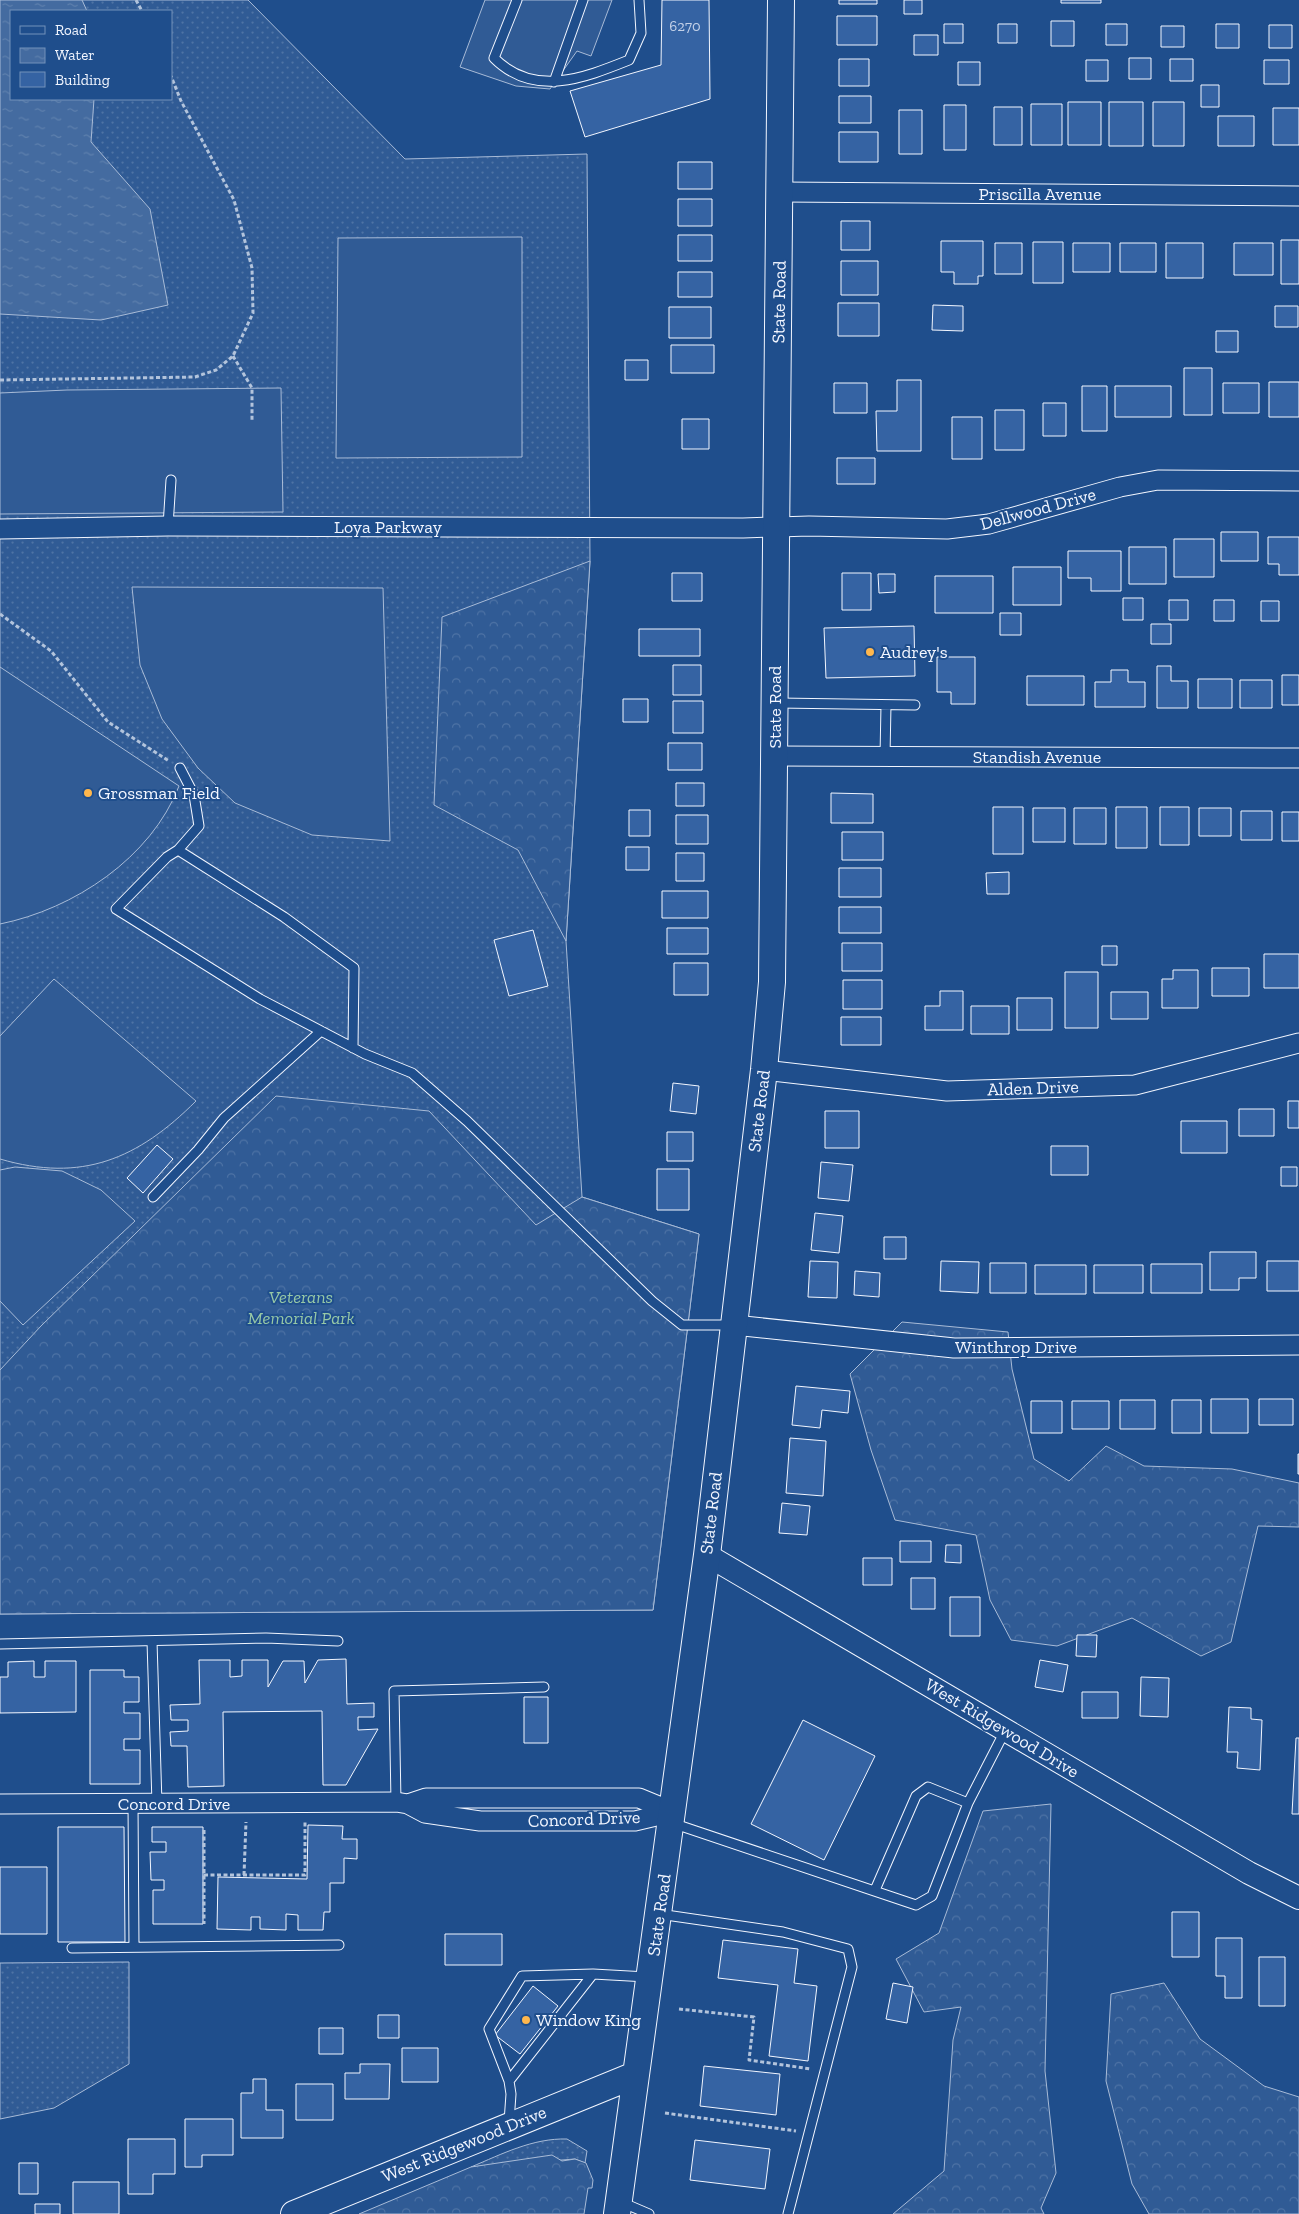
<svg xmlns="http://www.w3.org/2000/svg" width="1299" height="2214" font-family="'Zilla Slab',serif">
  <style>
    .grass { fill: url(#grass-dots); stroke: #a8bbd7; fill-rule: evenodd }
    .forest { fill: url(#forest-crowns); stroke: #a8bbd7 }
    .pitch { fill: #305b95; stroke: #a8bbd7 }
    .water { fill: url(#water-ripples); stroke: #a8bbd7 }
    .building { fill: #3563a3; stroke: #f2f6ff }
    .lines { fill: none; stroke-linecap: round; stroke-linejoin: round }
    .service-casing { stroke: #f2f6ff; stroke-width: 11 }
    .minor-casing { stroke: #f2f6ff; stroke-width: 21 }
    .tertiary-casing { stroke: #f2f6ff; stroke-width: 24 }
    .secondary-casing { stroke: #f2f6ff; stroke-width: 28 }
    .path { stroke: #b3c4dc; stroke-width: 3; stroke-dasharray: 4 2.5; stroke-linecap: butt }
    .service { stroke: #1f4e8c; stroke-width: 9 }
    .minor { stroke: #1f4e8c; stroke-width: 19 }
    .tertiary { stroke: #1f4e8c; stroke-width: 22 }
    .secondary { stroke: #1f4e8c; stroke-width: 26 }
    .poi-dot { fill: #ffb74d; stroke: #1f4e8c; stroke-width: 2 }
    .labels { text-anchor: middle; stroke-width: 4; stroke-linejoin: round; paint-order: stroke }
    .number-label { font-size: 15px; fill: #c3d1e8 }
    .street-label { font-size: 18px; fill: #f2f6ff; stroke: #1f4e8c }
    .poi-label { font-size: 18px; fill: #f2f6ff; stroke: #1f4e8c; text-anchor: start }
    .park-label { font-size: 18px; font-style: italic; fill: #97c8a6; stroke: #1f4e8c }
  </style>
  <defs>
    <pattern id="grass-dots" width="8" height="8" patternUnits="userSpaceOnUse" patternTransform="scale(1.25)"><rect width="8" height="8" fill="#305b95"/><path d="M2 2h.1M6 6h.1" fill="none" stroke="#4e73a5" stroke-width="1.8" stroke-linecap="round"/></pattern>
    <pattern id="forest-crowns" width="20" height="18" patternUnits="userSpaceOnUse" patternTransform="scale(1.25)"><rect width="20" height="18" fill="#305b95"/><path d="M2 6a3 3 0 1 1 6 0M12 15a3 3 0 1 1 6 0" fill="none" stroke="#4e73a5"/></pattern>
    <pattern id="water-ripples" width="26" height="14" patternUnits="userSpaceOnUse" patternTransform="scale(1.25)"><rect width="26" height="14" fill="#446ba0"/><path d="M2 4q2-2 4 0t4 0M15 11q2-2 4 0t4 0" fill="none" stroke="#5f81ae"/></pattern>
  </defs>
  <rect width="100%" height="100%" fill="#1f4e8c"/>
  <path class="grass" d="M0 0H248L405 159 587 154 590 561 566 941 582 1197 699 1234 653 1610 0 1614ZM11 11H171V99H11Z
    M129 1962V2064L54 2108 0 2119V1963Z
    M567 2139 587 2151 585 2163 575 2159 471 2167C502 2154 533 2138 567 2139Z"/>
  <path class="forest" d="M590 561 566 941 518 850 434 805 442 617Z
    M276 1096 429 1111 536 1225 582 1197 699 1234 653 1610 0 1614V1370L41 1326Z
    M902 1322 1008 1332 1012 1369 1034 1459 1069 1481 1106 1446 1144 1466 1232 1469 1299 1483V1527L1258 1526 1231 1642 1201 1656 1132 1618 1057 1646 1011 1640 990 1600 976 1535 895 1520 871 1450 850 1374Z
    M1051 1804 1045 2071 1056 2173 1041 2208 1044 2214H893L944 2171 953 2040 961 2007 924 2012 896 1959 939 1933 983 1811Z
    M1164 1983 1200 2039 1264 2086 1299 2097V2214H1149L1132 2184 1106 2081 1111 1994Z
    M552 2155 562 2161 575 2159 586 2163 593 2180 592 2188H588L584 2214H359L471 2167Z"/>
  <path class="pitch" d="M485 0H612L591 56 577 51 550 89 516 86 460 67Z
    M522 237V457L336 458 338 238Z
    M281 388 283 512 0 514V393L67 390Z
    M132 587 383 588 390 841 312 835 235 803 198 768 162 719 140 665Z
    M0 667 179 786C151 858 74 909 0 924Z
    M54 979 196 1101C138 1159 82 1183 0 1159V1036Z
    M15 1167 62 1171 101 1190 135 1221 23 1325 0 1301V1170Z"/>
  <path class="water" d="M0 0H82L87 11H11V99H94L91 142 150 209 168 305 101 320 0 314Z"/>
  <path class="building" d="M662 0H709L710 99 585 137 570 91 661 65Z
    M839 0H877V4H839Z
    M904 0H922V14H904Z
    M1061 0H1101V3H1061Z
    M837 16H877V45H837Z
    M1051 21H1074V46H1051Z
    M944 24H963V43H944Z
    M998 24H1017V43H998Z
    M1106 24H1127V45H1106Z
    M1216 24H1239V48H1216Z
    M1269 25H1292V48H1269Z
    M1161 26H1184V47H1161Z
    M914 35H938V55H914Z
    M1129 58H1151V79H1129Z
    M839 59H869V86H839Z
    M1170 59H1193V81H1170Z
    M1086 60H1108V81H1086Z
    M1264 60H1289V84H1264Z
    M958 62H980V85H958Z
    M1201 85H1219V107H1201Z
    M839 96H871V123H839Z
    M1068 102H1101V145H1068Z
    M1109 102H1143V146H1109Z
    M1153 102H1184V146H1153Z
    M1031 104H1062V145H1031Z
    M944 105H966V150H944Z
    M994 107H1022V145H994Z
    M1273 108H1299V145H1273Z
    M899 110H922V154H899Z
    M1218 116H1254V146H1218Z
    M839 132H878V162H839Z
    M678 162H712V189H678Z
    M678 199H712V226H678Z
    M841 221H870V250H841Z
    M678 235H712V261H678Z
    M1281 240H1299V284H1281Z
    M941 241H983V276H978V284H954V272H941Z
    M1033 242H1063V283H1033Z
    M995 243H1022V274H995Z
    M1073 243H1110V272H1073Z
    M1120 243H1156V272H1120Z
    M1166 243H1203V278H1166Z
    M1234 243H1273V275H1234Z
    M841 261H878V295H841Z
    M678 272H712V297H678Z
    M838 303H879V336H838Z
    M933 305 963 306V331L932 330Z
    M1275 306H1298V327H1275Z
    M669 307H711V338H669Z
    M1216 331H1238V352H1216Z
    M671 345H714V373H671Z
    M625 360H648V380H625Z
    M1184 368H1212V415H1184Z
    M897 380H921V451H877L876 411H897Z
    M1269 382H1299V417H1269Z
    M834 383H867V413H834Z
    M1223 383H1259V413H1223Z
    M1082 386H1107V431H1082Z
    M1115 386H1171V417H1115Z
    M1043 403H1066V436H1043Z
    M995 410H1024V450H995Z
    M952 417H982V459H952Z
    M682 419H709V449H682Z
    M837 458H875V484H837Z
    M1221 532H1258V561H1221Z
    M1268 537H1299V575H1279V564H1268Z
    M1174 539H1214V577H1174Z
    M1129 547H1166V584H1129Z
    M1068 551H1121V591H1091V578H1068Z
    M1013 567H1061V605H1013Z
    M672 573H702V601H672Z
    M842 573H871V610H842Z
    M878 574H895V592L879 593Z
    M935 576H993V613H935Z
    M1123 598H1143V620H1123Z
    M1169 600H1188V620H1169Z
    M1214 600H1234V621H1214Z
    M1261 601H1279V621H1261Z
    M1000 613H1021V635H1000Z
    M1151 624H1171V644H1151Z
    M914 626 915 676 826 678 824 628Z
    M639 629H700V656H639Z
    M937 657H975V704H951V692H937Z
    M673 665H701V695H673Z
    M1157 666H1171V681H1188V708H1157Z
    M1111 670H1128V682H1145V707H1095V682H1111Z
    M1282 675H1299V705H1282Z
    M1027 676H1084V705H1027Z
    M1198 679H1232V708H1198Z
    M1240 680H1272V708H1240Z
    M623 699H648V722H623Z
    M673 701H703V733H673Z
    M668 743H702V770H668Z
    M676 783H704V806H676Z
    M831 793 873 794V823H831Z
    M993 807H1023V854H993Z
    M1116 807H1147V848H1116Z
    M1160 807H1189V845H1160Z
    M1033 808H1065V842H1033Z
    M1074 808H1106V844H1074Z
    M1199 808H1231V836H1199Z
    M629 810H650V836H629Z
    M1241 811H1272V840H1241Z
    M1282 812H1299V841H1282Z
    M676 815H708V844H676Z
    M842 832H883V860H842Z
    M626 847H649V870H626Z
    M676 853H704V881H676Z
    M839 868H881V897H839Z
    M1009 872V894H987L986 873Z
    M662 891H708V918H662Z
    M839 907H881V933H839Z
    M667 928H708V954H667Z
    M533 930 548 986 509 996 494 940Z
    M842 943H882V971H842Z
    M1102 946H1117V965H1102Z
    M1264 954H1299V988H1264Z
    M674 963H708V995H674Z
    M1212 968H1249V996H1212Z
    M1173 970H1198V1008H1162V979H1173Z
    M1065 972H1098V1028H1065Z
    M843 980H882V1009H843Z
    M940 991H963V1030H925V1006H940Z
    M1111 992H1148V1019H1111Z
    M1017 998H1052V1030H1017Z
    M971 1006H1009V1034H971Z
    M841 1017H881V1045H841Z
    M673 1083 699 1086 696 1114 670 1111Z
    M1288 1101H1299V1128H1288Z
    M1239 1109H1274V1136H1239Z
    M825 1111H859V1148H825Z
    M1181 1121H1227V1153H1181Z
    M667 1132H693V1161H667Z
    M157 1145 173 1159 143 1193 127 1178Z
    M1051 1146H1088V1175H1051Z
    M821 1162 853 1165 849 1201 818 1198Z
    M1281 1167H1297V1186H1281Z
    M657 1169H689V1210H657Z
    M815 1213 843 1216 839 1253 811 1250Z
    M884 1237H906V1259H884Z
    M1210 1252H1256V1278H1239V1290H1210Z
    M810 1261 838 1262 837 1298 808 1297Z
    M941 1261 979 1262 978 1293 940 1291Z
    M1267 1261H1299V1291H1267Z
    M990 1263H1026V1293H990Z
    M1151 1264H1202V1293H1151Z
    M1035 1265H1086V1294H1035Z
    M1094 1265H1143V1293H1094Z
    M855 1271 880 1273 879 1297 854 1295Z
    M796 1386 850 1391 848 1413 822 1410 820 1428 792 1425Z
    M1211 1399H1248V1433H1211Z
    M1259 1399H1293V1425H1259Z
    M1120 1400H1155V1429H1120Z
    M1172 1400H1201V1433H1172Z
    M1031 1401H1062V1433H1031Z
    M1072 1401H1109V1429H1072Z
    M790 1438 826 1441 823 1496 786 1493Z
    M1298 1454H1299V1474H1298Z
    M782 1503 810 1506 807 1535 779 1533Z
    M900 1541H931V1562H900Z
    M946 1545H961V1563L945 1562Z
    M863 1558H892V1585H863Z
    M911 1578H935V1609H911Z
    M950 1597H980V1636H950Z
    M1077 1635H1097L1096 1657 1076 1656Z
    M346 1659 347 1704 374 1703V1717H358V1730L378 1729 346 1785H323L322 1711 223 1712 224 1786 188 1787 187 1746H171L170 1732 188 1731V1720H171L170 1705 200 1704 199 1660H230V1677L242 1676V1660H268V1687L283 1661H304L305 1683 318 1660Z
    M1040 1660 1068 1665 1063 1692 1035 1687Z
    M34 1661V1677H45V1661H76V1712L0 1713V1677H8V1662Z
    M90 1670H124V1677H139V1702H124V1713H140V1739H124V1750H140V1784H90Z
    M1141 1677 1169 1678 1168 1717 1140 1716Z
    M1082 1692H1118V1718H1082Z
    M524 1697H548V1743H524Z
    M1229 1707 1251 1708V1719L1262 1720 1260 1770 1237 1768 1238 1752H1227Z
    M803 1720 875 1756 824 1860 751 1824Z
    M1296 1738H1299V1814H1292Z
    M308 1825 343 1826 342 1839H357V1859L344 1858V1883H330V1912H324L323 1930H298V1915L286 1914V1930L260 1929V1917H251V1930L217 1929 218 1877 307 1879Z
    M58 1827H124L125 1942H58Z
    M152 1827H203V1924H153V1890H164V1880H151L150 1852H166V1842H152Z
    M0 1867H47V1934H0Z
    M1172 1912H1199V1957H1172Z
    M445 1934H502V1965H445Z
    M1216 1938H1242V1998H1225V1976H1216Z
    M723 1940 798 1949 794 1983 817 1986 808 2061 769 2056 778 1985 718 1978Z
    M1259 1957H1285V2006H1259Z
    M893 1983 913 1987 907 2023 886 2019Z
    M533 1986 558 2006 520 2054 495 2035Z
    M378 2015H399V2038H378Z
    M319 2028H343V2054H319Z
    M402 2048H438V2082H402Z
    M360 2064H390L389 2099H345V2073H360Z
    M704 2066 780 2074 776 2115 700 2106Z
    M253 2079H266V2110H283V2138H241V2093H253Z
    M296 2084H333V2120H296Z
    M185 2119H233V2155H202V2167H185Z
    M128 2139H175V2174H153V2194H128Z
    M695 2140 770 2149 765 2189 690 2180Z
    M19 2163H38V2194H19Z
    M73 2182H119V2214H73Z
    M35 2204H60V2214H35Z"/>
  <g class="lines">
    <g class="service-casing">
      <path id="service" d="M517 0 494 58C534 98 584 78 629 60L641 33 639 0
        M554 82 583 0
        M168 526 171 480
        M778 703 915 705
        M885 756 886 705
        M178 850 199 826 194 795 180 768
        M353 1048 354 968 284 917 178 850 167 857 116 909 260 999 365 1054 412 1073 467 1121 652 1301 682 1325H731
        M153 1197 198 1150 224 1118 321 1031
        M152 1641 157 1804
        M0 1644 266 1638 338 1641
        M396 1802 394 1691 544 1687
        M133 1804 134 1947
        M672 1823 916 1905 932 1896 968 1803 1005 1731
        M875 1890 916 1796 928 1787 968 1803
        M659 1914 783 1932 848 1949 852 1967 788 2214
        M72 1948 339 1945
        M509 2081 489 2029 522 1976 593 1974
        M509 2122 511 2094 509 2081 593 1974 647 1977
        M621 2202 649 2214"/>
    </g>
    <g class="minor-casing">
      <path id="minor" d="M781 192 1299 196
        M0 529 168 526 743 528 809 526 947 529 989 524 1120 487 1158 480 1299 481
        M775 756 1299 758
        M764 1070 947 1091 1135 1085 1299 1043
        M734 1325 954 1348 1299 1345
        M0 1804 396 1802 408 1804 425 1813 480 1821H635L673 1812
        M408 1804 426 1798H639L673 1812"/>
    </g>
    <g class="tertiary-casing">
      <path id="tertiary" d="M707 1555 1249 1873 1299 1898"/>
    </g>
    <g class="secondary-casing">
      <path id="secondary" d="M294 2214 635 2075
        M617 2214 707 1555 764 1070 772 982 781 0"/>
    </g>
    <path class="path" d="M136 0 142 11
      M233 356 252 388V422
      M0 380 195 377 216 370 233 356 253 313 252 268 234 200 181 101 171 76
      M0 614 51 651 108 722 169 761
      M204 1830V1924
      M204 1875H305V1821
      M244 1875 246 1822
      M679 2009 754 2017 749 2060 811 2069
      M665 2113 796 2131"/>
    <use href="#service" class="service"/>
    <use href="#minor" class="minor"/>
    <use href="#tertiary" class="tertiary"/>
    <use href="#secondary" class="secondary"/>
  </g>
  <g class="poi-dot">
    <circle cx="870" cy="652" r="5"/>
    <circle cx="88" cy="793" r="5"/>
    <circle cx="526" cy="2020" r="5"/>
  </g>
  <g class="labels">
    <g class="number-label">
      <text x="685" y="31">6270</text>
    </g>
    <g class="street-label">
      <text x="1040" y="200">Priscilla Avenue</text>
      <text transform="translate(779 302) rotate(-89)" y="6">State Road</text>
      <text transform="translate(1038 509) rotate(-15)" y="6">Dellwood Drive</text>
      <text x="388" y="533">Loya Parkway</text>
      <text transform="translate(775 707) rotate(-90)" y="6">State Road</text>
      <text x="1037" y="763">Standish Avenue</text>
      <text transform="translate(1033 1088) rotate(-2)" y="6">Alden Drive</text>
      <text transform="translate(759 1111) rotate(-83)" y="6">State Road</text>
      <text x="1016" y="1353">Winthrop Drive</text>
      <text transform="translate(711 1513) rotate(-83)" y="6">State Road</text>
      <text transform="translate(1002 1728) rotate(31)" y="6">West Ridgewood Drive</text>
      <text x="174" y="1810">Concord Drive</text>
      <text transform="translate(584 1819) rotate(-2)" y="6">Concord Drive</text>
      <text transform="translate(659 1915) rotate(-82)" y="6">State Road</text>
      <text transform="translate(464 2144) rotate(-22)" y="6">West Ridgewood Drive</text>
    </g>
    <g class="poi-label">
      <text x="880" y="658">Audrey's</text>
      <text x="98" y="799">Grossman Field</text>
      <text x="536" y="2026">Window King</text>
    </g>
    <g class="park-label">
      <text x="301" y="1303">Veterans<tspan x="301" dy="21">Memorial Park</tspan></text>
    </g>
  </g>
  <rect x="10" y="10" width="162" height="90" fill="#1f4e8c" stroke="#7391ba"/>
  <rect x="20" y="26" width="25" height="8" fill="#1f4e8c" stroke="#7391ba"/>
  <text x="55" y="35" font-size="15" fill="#f2f6ff">Road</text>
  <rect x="20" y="48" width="25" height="15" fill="url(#water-ripples)" stroke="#7391ba"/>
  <text x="55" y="60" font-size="15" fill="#f2f6ff">Water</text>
  <rect x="20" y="72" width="25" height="15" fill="#3563a3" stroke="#7391ba"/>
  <text x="55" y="85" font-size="15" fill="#f2f6ff">Building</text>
</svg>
